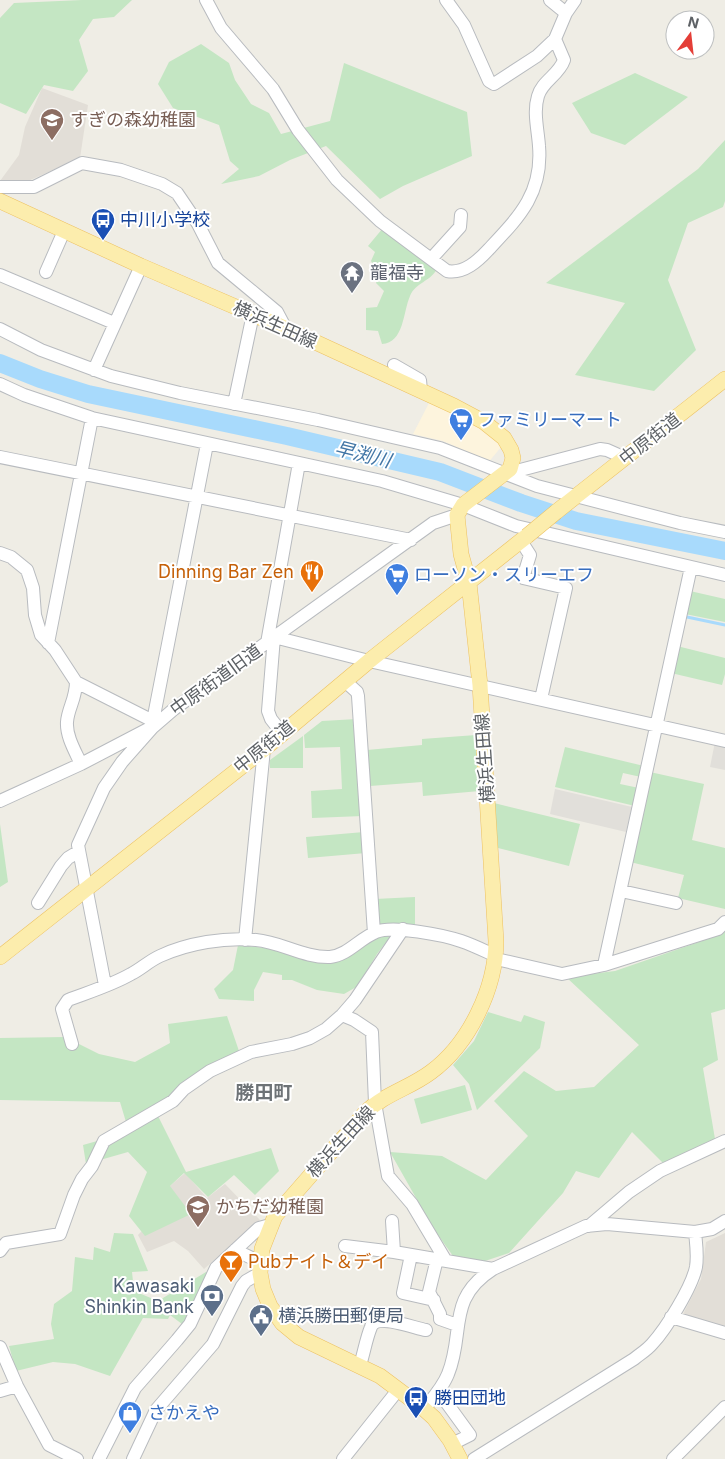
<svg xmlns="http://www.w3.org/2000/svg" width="725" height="1459" font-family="Inter,'Noto Sans JP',sans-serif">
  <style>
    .commercial { fill: #fdf4dd }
    .industrial { fill: #e1dfda }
    .education { fill: #e2ded7 }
    .green { fill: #c4e6c3 }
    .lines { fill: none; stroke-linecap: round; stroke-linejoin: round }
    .stream { stroke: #a8dafc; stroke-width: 3 }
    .river { stroke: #a8dafc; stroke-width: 18 }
    .minor-casing { stroke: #b8bbbf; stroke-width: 14 }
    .major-casing { stroke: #edc161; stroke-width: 16 }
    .minor { stroke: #fff; stroke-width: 12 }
    .major { stroke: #fcedad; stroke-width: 15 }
    .major-bridge-casing { stroke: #edc161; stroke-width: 16; stroke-linecap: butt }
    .major-bridge { stroke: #fcedad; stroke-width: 15 }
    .labels { text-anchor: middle; stroke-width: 4; stroke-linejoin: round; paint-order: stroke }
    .education-label { font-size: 18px; fill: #785e54; stroke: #fff; text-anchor: start }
    .transit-label { font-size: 18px; fill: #164399; stroke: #fff; text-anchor: start }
    .worship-label { font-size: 18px; fill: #5b616d; stroke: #fff; text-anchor: start }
    .street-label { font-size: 18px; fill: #5d6165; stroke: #fff }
    .shop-label { font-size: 18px; fill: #366cbe; stroke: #fff; text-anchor: start }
    .food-label { font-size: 18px; fill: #c56008; stroke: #fff; text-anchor: end }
    .service-label { font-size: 18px; fill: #4e5e75; stroke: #fff; text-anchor: end }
    .water-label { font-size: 19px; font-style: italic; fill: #4276a6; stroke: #fff }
    .neighbourhood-label { font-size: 19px; font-weight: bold; fill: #6e7377; stroke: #fff }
  </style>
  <rect width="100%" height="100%" fill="#efede5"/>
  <path class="commercial" d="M430 401 476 423 502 446 487 464 475 455 443 441 413 434Z"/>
  <path class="industrial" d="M715 742 725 745V770L710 767Z
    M555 789 632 807 626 832 550 814Z"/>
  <path class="education" d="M42 88 88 105 80 158 28 181H0L19 155 25 127Z
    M185 1173 207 1198 225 1184 260 1220 204 1269 188 1251 174 1241 147 1252 138 1235 167 1205 170 1186Z
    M725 1233V1328L682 1316 701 1279 706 1242Z"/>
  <path class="green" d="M82 0H132L114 17 93 19 79 40 88 71 73 91 44 85 26 114 0 103V18L14 3Z
    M201 44 229 63 235 80 251 104 269 113 281 134 330 121 344 63 467 112 472 156 403 186 380 199 326 146 290 160 259 176 221 184 239 169 230 161 219 125 173 108 158 84 169 62Z
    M635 73 688 97 625 145 591 133 572 103Z
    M725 140V201L723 207 688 223 668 280 696 350 654 391 575 375 625 303 546 283 698 169Z
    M383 228 437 269C430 282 416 282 410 296 403 312 404 343 382 344L378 331 366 330V308L377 307 384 291 376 283 379 275 371 261 375 252 368 246Z
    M690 591 725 599V622L685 614Z
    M677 646 725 658V674L722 685 671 673Z
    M357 719 363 816 312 818 311 791 342 789 340 747 305 748 304 735 322 721Z
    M476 735 480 791 423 796 422 782 370 786 367 750 422 745V739Z
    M303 736V768H270V760Z
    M565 747 644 766 641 777 623 773 620 784 639 788 635 806 555 787Z
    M650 772 704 784 692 840 725 848V909L678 898 684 875 630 862Z
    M494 803 580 824 569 866 498 848Z
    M0 824 8 882 0 887Z
    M364 832 366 853 308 858 306 837Z
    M415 897V927H378L375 899Z
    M725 931V1009L711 1013 718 1060 703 1068 715 1139 666 1166 632 1132 599 1178 576 1171 563 1193 509 1253 479 1263 453 1256 433 1228 390 1152 442 1156 486 1180 528 1136 494 1101 524 1071 556 1091 594 1087 639 1045 566 977 615 971 722 934Z
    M393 933 377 954 358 986 344 994 317 990 292 980H282V975L263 972 254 990V1001L219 999 214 989 233 970 238 945 282 950 310 958 380 935Z
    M488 1012 521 1022 524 1015 545 1022 540 1048 477 1110 469 1084 453 1065 474 1041Z
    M227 1016 239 1051 196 1075 154 1108 186 1172 271 1148 279 1171 255 1195 234 1175 208 1197 184 1173 170 1186 191 1214 145 1236 129 1216 147 1172 128 1152 86 1164 83 1145 129 1132 120 1102 0 1100V1038L65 1037 99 1054 135 1062 170 1043 168 1024Z
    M465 1085 472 1110 421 1124 414 1099Z
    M114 1233 133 1234 148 1271 132 1272 134 1291 158 1301 206 1272 211 1275 186 1327 170 1315 168 1319 143 1318 110 1376 75 1364 53 1362 16 1371 9 1346 54 1339 51 1324 54 1304 72 1291 75 1257 93 1260 94 1247 110 1252Z"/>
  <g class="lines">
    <path class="stream" d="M687 617 725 625"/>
    <path class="river" d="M0 363 40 379 88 394 287 436 440 472 521 503 576 521 725 551"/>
    <g class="minor-casing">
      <path id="minor" d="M206 0 221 28 273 89 298 130 337 180 380 221 447 271C464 274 478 261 489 249 519 217 543 193 539 146 538 130 533 112 538 96 542 81 559 75 564 60L555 39
        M446 0 464 25 489 81 494 84 537 56 555 39 566 13 575 0
        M550 0 566 13
        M0 187H34L82 163 121 170 162 184 177 193 198 224 218 263 277 312 286 329
        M431 259 460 227 461 215
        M46 272 64 231
        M0 275 114 323
        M0 329 41 350 111 376 180 393 318 420 440 448 537 486 680 523 725 532
        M394 365 420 380 421 391
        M94 370 141 266
        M0 384 24 395 92 418 382 481 463 505 516 526 725 575
        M234 404 253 314
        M0 457 411 540
        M505 474 600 449 607 450 625 458
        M521 541 530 555 523 578 566 588 541 699
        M0 553 11 557 27 570 33 588 35 615 41 635 55 650 76 682 157 723
        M274 637 369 661 725 741
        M274 637 268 711 271 719 282 733
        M48 643 92 418
        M267 643 299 463
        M76 682C76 699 68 708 67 722 66 736 75 751 81 764
        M346 682 357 692 358 696 374 933
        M153 721 207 444
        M0 801 81 764 148 729
        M621 891 676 903
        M38 903 61 866 68 858 78 852
        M245 940 264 749
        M496 959 562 974 604 965 702 934 718 929 725 922
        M604 965 691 567
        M105 985 78 845 104 788 122 762 152 728 174 709 433 523 457 515
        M342 1015 354 1020 372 1032 375 1103 388 1176 412 1204 446 1261
        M72 1044 62 1009 68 1000C89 992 112 985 131 974 141 969 149 961 160 956 188 943 225 937 256 940 281 942 304 958 330 957 348 955 359 939 376 932 393 925 443 935 461 941 473 945 485 951 496 956
        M392 1221 394 1252
        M589 1226 629 1192 660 1171 725 1141
        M345 1246 394 1252 493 1269
        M235 1250 260 1262
        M0 1251 6 1243 60 1234 74 1195 82 1179 92 1166 104 1141 173 1101 184 1089 210 1071 251 1052 292 1044 310 1038 326 1029 342 1015 355 1000 403 929
        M411 1255 403 1293 434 1300
        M437 1259 429 1292 440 1314V1319L457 1325
        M671 1317 725 1333
        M0 1347 17 1386 49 1445 77 1459
        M360 1365C364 1353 366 1339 371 1327 376 1313 414 1328 426 1330
        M0 1391 17 1386
        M438 1391 470 1435 452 1444
        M424 1409C433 1398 443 1387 448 1374 465 1333 446 1299 493 1269L586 1226 607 1224 695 1232 712 1229 725 1221
        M99 1459 135 1388 177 1340 190 1324 216 1268 259 1228 270 1225
        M133 1459 156 1410 213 1344 242 1286 246 1281 260 1273
        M343 1459 398 1390
        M474 1459 634 1359C640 1354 647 1350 652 1344 666 1329 692 1287 696 1267 698 1255 696 1243 695 1232
        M673 1459 725 1407"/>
    </g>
    <g class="major-casing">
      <path id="major" d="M0 201 141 266 289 330 454 406 484 422 504 438 511 450 513 458 510 469 463 505 457 515 461 554 469 583 480 685 496 941C496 988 469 1044 431 1072 410 1088 384 1094 365 1113L275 1216 262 1249 260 1273 263 1289 270 1306 282 1323 299 1337 380 1376 424 1409 434 1418 450 1440 460 1459
        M556 512 725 379
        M0 957 264 749 369 661 527 536"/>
    </g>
    <use href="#minor" class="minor"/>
    <use href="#major" class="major"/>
    <g class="major-bridge-casing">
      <path id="major-bridge" d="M527 536 556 512"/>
    </g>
    <use href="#major-bridge" class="major-bridge"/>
  </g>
  <defs>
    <g id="school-pin" transform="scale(1.25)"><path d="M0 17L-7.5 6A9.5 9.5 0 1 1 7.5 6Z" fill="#8d6e63" stroke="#fff"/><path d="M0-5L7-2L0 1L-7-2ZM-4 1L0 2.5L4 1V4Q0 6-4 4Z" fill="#fff"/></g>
    <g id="bus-pin" transform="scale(1.25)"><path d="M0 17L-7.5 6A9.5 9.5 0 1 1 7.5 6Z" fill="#1a4fb4" stroke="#fff"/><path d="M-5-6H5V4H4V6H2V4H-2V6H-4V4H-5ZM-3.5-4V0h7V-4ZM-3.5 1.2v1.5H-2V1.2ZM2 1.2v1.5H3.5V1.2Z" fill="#fff"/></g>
    <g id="temple-pin" transform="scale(1.25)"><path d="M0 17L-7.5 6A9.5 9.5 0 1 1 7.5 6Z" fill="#6b7280" stroke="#fff"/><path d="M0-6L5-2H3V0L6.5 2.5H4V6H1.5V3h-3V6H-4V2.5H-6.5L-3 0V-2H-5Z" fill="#fff"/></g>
    <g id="supermarket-pin" transform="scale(1.25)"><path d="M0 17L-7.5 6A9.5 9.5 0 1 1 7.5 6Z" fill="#3f7fe0" stroke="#fff"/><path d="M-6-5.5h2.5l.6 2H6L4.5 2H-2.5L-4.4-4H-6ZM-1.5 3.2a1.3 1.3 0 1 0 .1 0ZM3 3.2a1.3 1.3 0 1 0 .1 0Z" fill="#fff"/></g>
    <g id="restaurant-pin" transform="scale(1.25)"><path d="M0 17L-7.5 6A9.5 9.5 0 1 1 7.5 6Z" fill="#e8710a" stroke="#fff"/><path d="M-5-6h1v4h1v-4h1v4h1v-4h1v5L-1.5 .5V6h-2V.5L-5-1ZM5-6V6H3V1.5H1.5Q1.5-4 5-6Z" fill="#fff"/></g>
    <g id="bar-pin" transform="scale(1.25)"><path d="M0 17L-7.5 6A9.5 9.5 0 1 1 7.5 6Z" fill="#e8710a" stroke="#fff"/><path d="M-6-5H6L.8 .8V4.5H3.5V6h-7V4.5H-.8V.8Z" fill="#fff"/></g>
    <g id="bank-pin" transform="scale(1.25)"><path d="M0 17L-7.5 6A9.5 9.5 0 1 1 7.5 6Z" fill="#5c6f8a" stroke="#fff"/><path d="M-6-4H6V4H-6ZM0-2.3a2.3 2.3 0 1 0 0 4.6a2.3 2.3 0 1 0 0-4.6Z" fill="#fff"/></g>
    <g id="civic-pin" transform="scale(1.25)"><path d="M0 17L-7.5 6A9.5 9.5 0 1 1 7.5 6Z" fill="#5c6f8a" stroke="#fff"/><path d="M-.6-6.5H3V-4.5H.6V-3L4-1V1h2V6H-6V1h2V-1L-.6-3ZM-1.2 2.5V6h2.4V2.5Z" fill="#fff"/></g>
    <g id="shop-pin" transform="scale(1.25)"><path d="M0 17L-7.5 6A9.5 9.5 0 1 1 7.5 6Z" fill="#3f7fe0" stroke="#fff"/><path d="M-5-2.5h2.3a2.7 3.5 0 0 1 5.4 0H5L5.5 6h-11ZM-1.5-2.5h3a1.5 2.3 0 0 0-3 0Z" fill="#fff"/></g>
  </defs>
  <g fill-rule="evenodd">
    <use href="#school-pin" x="52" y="120"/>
    <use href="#bus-pin" x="103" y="220"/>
    <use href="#temple-pin" x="352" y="273"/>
    <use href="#supermarket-pin" x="461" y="420"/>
    <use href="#restaurant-pin" x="312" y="572"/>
    <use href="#supermarket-pin" x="397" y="575"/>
    <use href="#school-pin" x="198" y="1207"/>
    <use href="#bar-pin" x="231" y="1262"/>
    <use href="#bank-pin" x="212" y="1296"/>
    <use href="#civic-pin" x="261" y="1316"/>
    <use href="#bus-pin" x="416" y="1398"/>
    <use href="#shop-pin" x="130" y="1413"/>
  </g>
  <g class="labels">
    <g class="education-label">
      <text x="70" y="126">すぎの森幼稚園</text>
      <text x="216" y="1213">かちだ幼稚園</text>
    </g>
    <g class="transit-label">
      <text x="120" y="226">中川小学校</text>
      <text x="434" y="1404">勝田団地</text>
    </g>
    <g class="worship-label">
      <text x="370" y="279">龍福寺</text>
    </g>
    <g class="street-label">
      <text transform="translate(275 325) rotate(24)" y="6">横浜生田線</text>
      <text transform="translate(650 439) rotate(-38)" y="6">中原街道</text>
      <text transform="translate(216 680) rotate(-36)" y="6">中原街道旧道</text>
      <text transform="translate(264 747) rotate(-39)" y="6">中原街道</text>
      <text transform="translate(485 758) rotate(-94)" y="6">横浜生田線</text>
      <text transform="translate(341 1142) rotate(-47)" y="6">横浜生田線</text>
    </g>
    <g class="shop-label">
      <text x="478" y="426">ファミリーマート</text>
      <text x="414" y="581">ローソン・スリーエフ</text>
      <text x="148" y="1419">さかえや</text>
    </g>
    <g class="food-label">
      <text x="294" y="578">Dinning Bar Zen</text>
      <text x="248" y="1268" text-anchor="start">Pubナイト＆デイ</text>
    </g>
    <g class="service-label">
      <text x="194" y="1292">Kawasaki<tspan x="194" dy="21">Shinkin Bank</tspan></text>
      <text x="278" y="1322" text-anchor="start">横浜勝田郵便局</text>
    </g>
    <g class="water-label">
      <text transform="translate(363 454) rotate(14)" y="7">早渕川</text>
    </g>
    <g class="neighbourhood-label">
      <text x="264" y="1099">勝田町</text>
    </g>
  </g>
  <g transform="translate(690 35) rotate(15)"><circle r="24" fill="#ffffff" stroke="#bec0c1"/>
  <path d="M0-4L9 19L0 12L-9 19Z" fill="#e43e37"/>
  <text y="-8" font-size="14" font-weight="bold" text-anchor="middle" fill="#5d6165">N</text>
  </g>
</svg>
